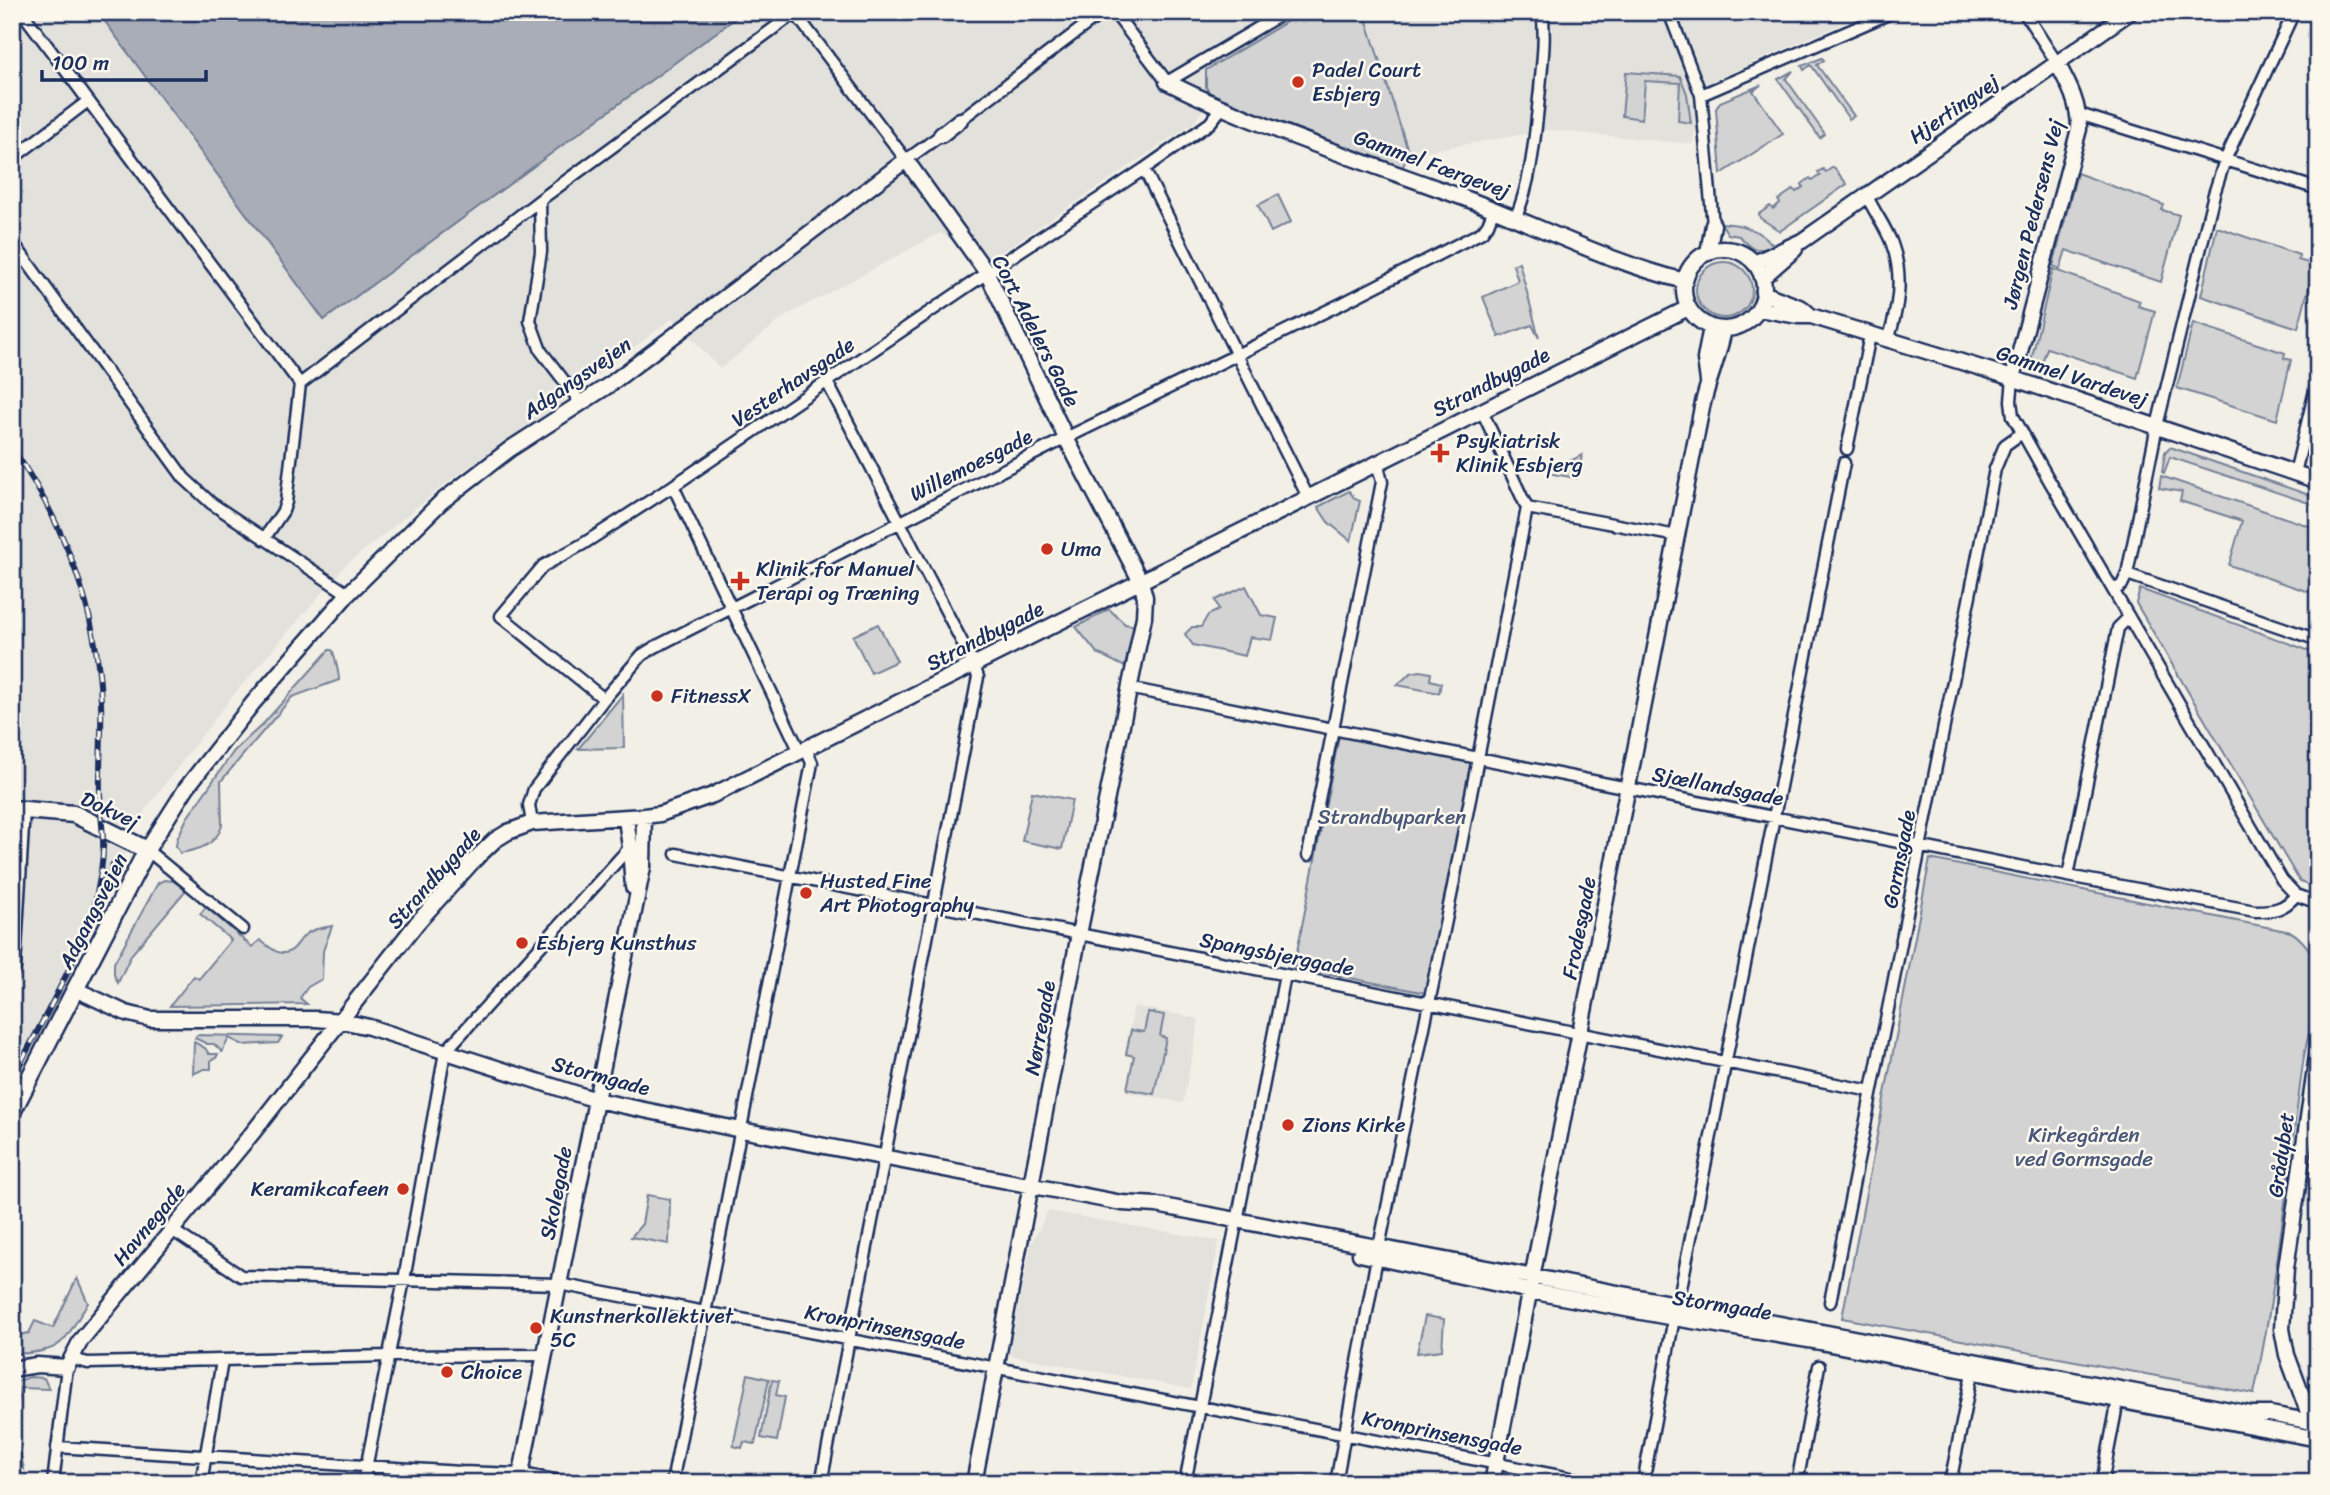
<svg xmlns="http://www.w3.org/2000/svg" width="2330" height="1495" font-family="Sriracha,sans-serif">
  <style>
    .built { fill: #e2e1dc }
    .green { fill: #d2d3d2; stroke: #768198; stroke-width: 2 }
    .water { fill: #a9adb7; stroke: #707b93; stroke-width: 2 }
    .lines { fill: none; stroke-linecap: round; stroke-linejoin: round }
    .street-casing { stroke: #1b2f5e; stroke-width: 15 }
    .secondary-casing { stroke: #1b2f5e; stroke-width: 19 }
    .primary-casing { stroke: #1b2f5e; stroke-width: 21 }
    .street { stroke: #fbf7ec; stroke-width: 10 }
    .secondary { stroke: #fbf7ec; stroke-width: 14 }
    .primary { stroke: #fbf7ec; stroke-width: 16 }
    .rail-casing { stroke: #1b2f5e; stroke-width: 6 }
    .rail { stroke: #fbf7ec; stroke-width: 3.5; stroke-dasharray: 10; stroke-linecap: butt }
    .poi-dot { fill: #c8321e; stroke: #fbf7ec; stroke-width: 2.5 }
    .labels { text-anchor: middle; stroke-width: 5; stroke-linejoin: round; paint-order: stroke }
    .poi-label { font-size: 21px; fill: #1b2f5e; stroke: #fbf7ec; text-anchor: start }
    .street-label { font-size: 21px; fill: #1b2f5e; stroke: #fbf7ec }
    .park-label { font-size: 21px; fill: #49587b; stroke: #fbf7ec }
  </style>
  <rect width="100%" height="100%" fill="#f2efe6"/>
  <filter id="ink" filterUnits="userSpaceOnUse"><feTurbulence type="fractalNoise" baseFrequency=".0143" numOctaves="2"/><feDisplacementMap in="SourceGraphic" scale="14" xChannelSelector="R" yChannelSelector="G"/><feConvolveMatrix kernelMatrix="1 2 1 2 8 2 1 2 1" color-interpolation-filters="sRGB"/></filter>
  <g filter="url(#ink)">
    <path class="built" d="M12 12H98L324 320 744 12H1303L1206 70 1211 96 1195 122 991 259 940 233 784 317 720 369 673 318 562 402 449 481 346 565 230 699 145 810 61 996 12 1087Z
      M1364 12H1869L1711 81 1692 144 1548 130 1409 154Z
      M1134 1006 1199 1019 1183 1103 1126 1092 1132 1057 1125 1056Z
      M1048 1211 1219 1241 1191 1389 1009 1355 1031 1244Z"/>
    <path class="green" d="M1303 12H1364L1409 154 1402 168 1211 96 1206 87V70Z
      M1822 58 1824 60 1817 65 1854 116 1849 119 1811 65 1804 70 1802 66Z
      M1793 71 1786 79 1825 134 1820 138 1778 79Z
      M1626 72 1680 76 1687 94 1691 123 1678 121 1680 83 1645 81 1642 119 1622 116Z
      M1761 85 1753 91 1783 134 1721 174 1716 109 1720 102Z
      M1833 167 1847 184 1780 231 1760 218 1759 214 1770 206 1773 209 1780 203 1778 200 1794 189 1796 192 1803 187 1802 184 1810 178 1812 180 1820 176 1818 172 1823 169 1826 172Z
      M2077 173 2164 205 2162 210 2179 215 2161 282 2066 250 2060 269 2053 266Z
      M1278 195 1291 222 1271 232 1258 205Z
      M1721 223C1742 224 1758 229 1773 245L1765 249H1753L1739 236 1728 234Z
      M2217 227 2299 255 2298 260 2315 265 2298 328 2201 296Z
      M1696 290a28 28 0 1 1 56 0a28 28 0 1 1-56 0Z
      M1519 262 1539 338 1532 325 1499 337 1483 297 1518 281 1513 265Z
      M2053 269 2140 301 2138 306 2155 311 2137 378 2047 348 2040 369 2030 365Z
      M2193 323 2285 353 2284 358 2291 360 2277 420 2177 388Z
      M2170 447 2318 498V506L2170 457 2164 473 2162 472 2165 452Z
      M1582 455 1577 478 1553 474 1558 471 1556 468Z
      M2161 476 2318 529V595L2229 565 2242 521 2180 501 2182 492 2159 488Z
      M1349 491 1355 499 1360 501 1351 541 1328 522 1318 507Z
      M1246 586 1261 615 1277 618 1272 640 1250 637 1245 656 1193 645 1185 634 1192 627H1201L1208 615 1219 610 1215 600Z
      M2140 589 2318 654V888L2300 882 2136 603Z
      M1109 609 1125 624 1137 626 1127 668 1097 653 1076 627Z
      M878 624 897 661 871 673 853 636Z
      M329 650H332C335 654 339 676 339 680L292 697 221 781 222 826C215 846 198 850 180 853L176 846 177 839 187 818 234 751 264 723Z
      M1420 671 1431 673 1430 680 1441 683 1439 693 1397 685 1411 673Z
      M623 694 624 748 578 749Z
      M1339 736 1471 762 1426 993 1294 967Z
      M1032 792 1072 800 1062 849 1022 841Z
      M1930 859 2291 932C2302 938 2315 955 2318 969 2322 994 2306 1037 2303 1063 2288 1174 2277 1285 2254 1394L1842 1318Z
      M164 880 173 881 186 890 131 955 118 983 114 975V963L158 883Z
      M206 907 252 947 260 940C271 948 282 960 294 948 298 944 301 938 305 935 313 928 323 928 332 926L323 951 322 979 308 987 300 998 307 1004 170 1006 194 976 199 979 231 940 200 914Z
      M1148 1012 1164 1015 1160 1036 1166 1038 1154 1094 1127 1089 1134 1056 1126 1054 1131 1030 1144 1032Z
      M197 1035 282 1037 278 1043 243 1045 229 1038 222 1052 214 1044H207L195 1038Z
      M194 1042 205 1048 209 1054H218L216 1058 211 1060V1069H204L193 1074Z
      M647 1195 670 1199 669 1244 631 1237 642 1224Z
      M77 1278 88 1303C61 1345 65 1352 12 1354V1336L29 1333 35 1321 53 1328Z
      M1425 1316 1444 1319 1442 1350 1417 1353Z
      M748 1374 769 1379 755 1444 744 1442 742 1448 733 1446Z
      M30 1377 44 1378 49 1389 20 1388 15 1429 24 1469C5 1453 12 1406 12 1383Z
      M772 1380 779 1381 776 1395 785 1397 777 1441 761 1438Z"/>
    <path class="water" d="M98 12H744L324 320Z"/>
    <g class="lines">
      <g class="street-casing">
        <path id="street" d="M22 12 300 384
          M1114 12 1167 82 1285 12
          M1669 12 1701 95 1713 225
          M2024 12 2057 63
          M795 13 906 160 941 135
          M1701 95 1893 12
          M2079 114 2318 189
          M960 120 1103 12
          M12 159 88 101
          M1144 169 1308 497
          M1867 196C1874 212 1886 227 1892 244 1904 277 1898 308 1888 341
          M540 200 541 252 530 321 541 351 582 404
          M1516 217C1533 176 1535 133 1540 89 1542 63 1546 38 1542 12
          M12 241 184 478 211 503 348 594
          M2013 378 2011 401 2013 416 2049 480 2282 880 2296 895 2318 903
          M300 384 540 200 796 12
          M1482 411 1527 508 1677 536
          M1847 449 1870 335
          M2295 473 2318 378
          M673 486 800 752
          M264 539 283 511 286 502 300 384
          M2127 574 2318 640
          M2114 590 2122 585 2127 574 2157 426 2214 194 2225 160 2294 12
          M1128 688 2068 876 2255 911C2273 911 2284 910 2296 895
          M604 699 501 616 543 566 583 544 673 486 987 273 1144 169 1210 123 1221 109
          M532 823 529 805 534 789 604 699 642 655 655 647 1066 438 1343 303 1482 232 1488 224 1494 209
          M147 850 243 929
          M676 854 1871 1091
          M1308 855 1382 482 1377 462
          M2068 876 2118 628 2129 617
          M12 973 15 967 24 809
          M1237 1221 1285 975
          M172 1230 241 1276 559 1284 1597 1483
          M1379 1247 1452 891 1527 508
          M1830 1302 1995 469 2005 445 2022 433
          M1678 1303 1844 463
          M72 1355 80 1361 88 1363 389 1356 545 1355
          M57 1447 461 1472 521 1474 571 1483
          M53 1483 67 1367
          M201 1483 222 1361
          M363 1483 404 1280 445 1052 630 847
          M672 1483 812 763 806 749
          M821 1483 978 677 974 665 827 382
          M1185 1483 1235 1229
          M1336 1483 1377 1257
          M1643 1483 1674 1318
          M1797 1483 1819 1366
          M1950 1483 1972 1373
          M2102 1483 2118 1400"/>
      </g>
      <g class="secondary-casing">
        <path id="secondary" d="M1167 82C1266 131 1372 164 1475 202 1545 229 1612 263 1685 281
          M941 135 960 120
          M1684 289a40 40 0 1 1 80 0a40 40 0 1 1-80 0Z
          M1708 253 1713 225
          M1754 263 1802 241 2130 12
          M1762 278 1795 249
          M1763 293 1802 308 1811 316
          M1759 309 1798 316H1811L1991 371 2318 481
          M2013 378 2079 129C2079 103 2069 85 2057 63
          M1708 381 1705 359 1711 327
          M626 819 630 847 633 887
          M147 850 187 787 253 703 348 594 441 502 510 449 609 385 906 160 987 273 1066 438 1141 582 1145 597 1144 617 1079 934 974 1483
          M77 990 126 1013 150 1019H316L342 1021 369 1027 596 1100 741 1130 1122 1203 1157 1205 2251 1414H2270L2318 1423
          M1360 1254 1530 1291 1674 1318 1820 1342 2318 1439
          M12 1369 37 1365 67 1367 81 1340 254 1131 417 923 474 860 495 840 508 832 532 823 644 816 660 814 713 795 1688 308
          M2314 1428 2287 1355 2282 1329 2286 1268 2318 1049
          M519 1483 643 867 644 816
          M1492 1483 1702 407C1708 380 1719 356 1724 329"/>
      </g>
      <g class="primary-casing">
        <path id="primary" d="M12 809 74 814 147 850 12 1112"/>
      </g>
      <use href="#street" class="street"/>
      <use href="#secondary" class="secondary"/>
      <use href="#primary" class="primary"/>
      <g class="rail-casing">
        <path id="rail" d="M12 448C64 522 98 611 101 702 102 727 100 751 100 776 99 798 102 819 103 840 104 861 99 883 95 903
          M12 1079C51 1006 86 942 113 864"/>
      </g>
      <use href="#rail" class="rail"/>
    </g>
  </g>
  <g class="poi-dot">
    <circle cx="1298" cy="82" r="7"/>
    <path d="M1436.5 442.5h7v7h7v7h-7v7h-7v-7h-7v-7h7z"/>
    <circle cx="1047" cy="549" r="7"/>
    <path d="M736.5 570.5h7v7h7v7h-7v7h-7v-7h-7v-7h7z"/>
    <circle cx="657" cy="696" r="7"/>
    <circle cx="806" cy="893" r="7"/>
    <circle cx="522" cy="943" r="7"/>
    <circle cx="1288" cy="1125" r="7"/>
    <circle cx="403" cy="1189" r="7"/>
    <circle cx="536" cy="1328" r="7"/>
    <circle cx="447" cy="1372" r="7"/>
  </g>
  <g class="labels">
    <g class="poi-label">
      <text x="1312" y="77">Padel Court<tspan x="1312" dy="24">Esbjerg</tspan></text>
      <text x="1456" y="448">Psykiatrisk<tspan x="1456" dy="24">Klinik Esbjerg</tspan></text>
      <text x="1061" y="556">Uma</text>
      <text x="756" y="576">Klinik for Manuel<tspan x="756" dy="24">Terapi og Træning</tspan></text>
      <text x="671" y="703">FitnessX</text>
      <text x="820" y="888">Husted Fine<tspan x="820" dy="24">Art Photography</tspan></text>
      <text x="536" y="950">Esbjerg Kunsthus</text>
      <text x="1302" y="1132">Zions Kirke</text>
      <text x="389" y="1196" text-anchor="end">Keramikcafeen</text>
      <text x="550" y="1323">Kunstnerkollektivet<tspan x="550" dy="24">5C</tspan></text>
      <text x="461" y="1379">Choice</text>
    </g>
    <g class="street-label">
      <text transform="translate(1954 109) rotate(-35)" y="7">Hjertingvej</text>
      <text transform="translate(1432 164) rotate(20)" y="7">Gammel Færgevej</text>
      <text transform="translate(2033 214) rotate(-76)" y="7">Jørgen Pedersens Vej</text>
      <text transform="translate(1036 331) rotate(63)" y="7">Cort Adelers Gade</text>
      <text transform="translate(2072 376) rotate(18)" y="7">Gammel Vardevej</text>
      <text transform="translate(577 378) rotate(-35)" y="7">Adgangsvejen</text>
      <text transform="translate(793 382) rotate(-34)" y="7">Vesterhavsgade</text>
      <text transform="translate(1491 382) rotate(-27)" y="7">Strandbygade</text>
      <text transform="translate(971 465) rotate(-27)" y="7">Willemoesgade</text>
      <text transform="translate(985 636) rotate(-27)" y="7">Strandbygade</text>
      <text transform="translate(1718 786) rotate(11)" y="7">Sjællandsgade</text>
      <text transform="translate(110 810) rotate(25)" y="7">Dokvej</text>
      <text transform="translate(1899 859) rotate(-79)" y="7">Gormsgade</text>
      <text transform="translate(434 878) rotate(-48)" y="7">Strandbygade</text>
      <text transform="translate(93 911) rotate(-63)" y="7">Adgangsvejen</text>
      <text transform="translate(1579 928) rotate(-79)" y="7">Frodesgade</text>
      <text transform="translate(1277 954) rotate(11)" y="7">Spangsbjerggade</text>
      <text transform="translate(1040 1028) rotate(-80)" y="7">Nørregade</text>
      <text transform="translate(601 1076) rotate(15)" y="7">Stormgade</text>
      <text transform="translate(2281 1155) rotate(-82)" y="7">Grådybet</text>
      <text transform="translate(556 1193) rotate(-79)" y="7">Skolegade</text>
      <text transform="translate(149 1224) rotate(-50)" y="7">Havnegade</text>
      <text transform="translate(1722 1305) rotate(9)" y="7">Stormgade</text>
      <text transform="translate(885 1327) rotate(11)" y="7">Kronprinsensgade</text>
      <text transform="translate(1442 1433) rotate(11)" y="7">Kronprinsensgade</text>
    </g>
    <g class="park-label">
      <text x="1392" y="824">Strandbyparken</text>
      <text x="2084" y="1142">Kirkegården<tspan x="2084" dy="24">ved Gormsgade</tspan></text>
    </g>
  </g>
  <rect width="2330" height="1495" fill="none" stroke="#fbf7ec" stroke-width="42"/>
  <rect x="21" y="21" width="2288" height="1453" fill="none" stroke="#1b2f5e" stroke-width="2.5" filter="url(#ink)"/>
  <path d="M42 70v10h164v-10" fill="none" stroke="#1b2f5e" stroke-width="3.5"/>
  <text x="52" y="70" font-size="21" fill="#1b2f5e" stroke="#fbf7ec" stroke-width="5" paint-order="stroke">100 m</text>
</svg>
